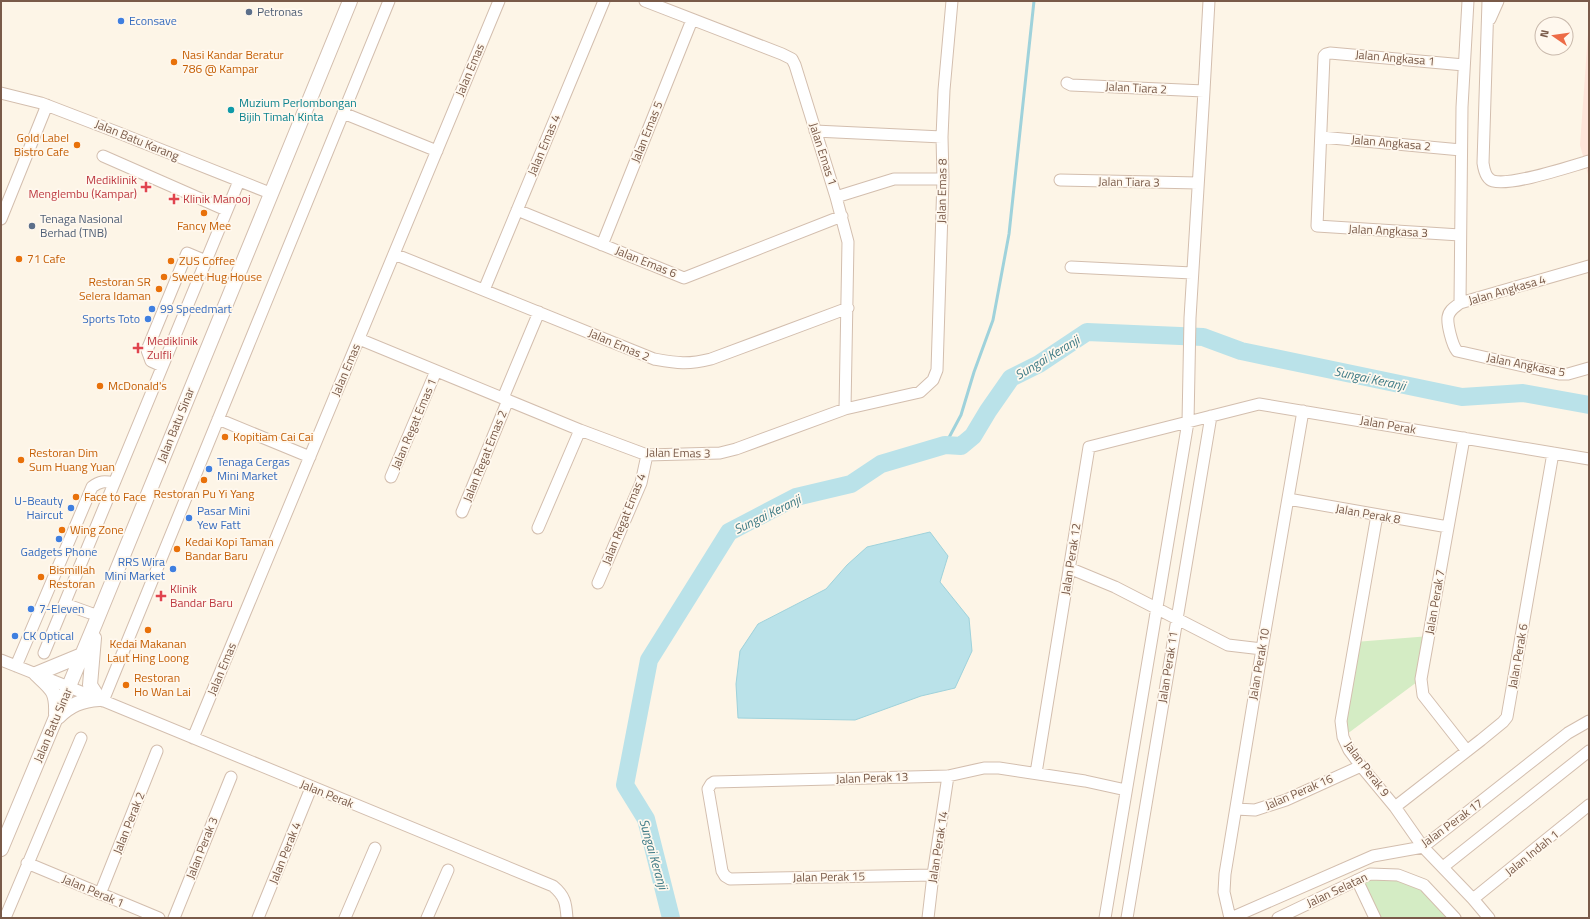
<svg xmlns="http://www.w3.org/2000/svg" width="1590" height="919" font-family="'Titillium Web',sans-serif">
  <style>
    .commercial { fill: #fee5da }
    .green { fill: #d4ecc4 }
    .water { fill: #bae2e9; stroke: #9fd2db }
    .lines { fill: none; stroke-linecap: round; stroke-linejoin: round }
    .stream { stroke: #9fd2db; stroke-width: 3 }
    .river { stroke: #bae2e9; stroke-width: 18 }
    .minor-casing { stroke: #d3beae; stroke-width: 13 }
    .tertiary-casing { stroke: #d3beae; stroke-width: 16 }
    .minor { stroke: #fff; stroke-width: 11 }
    .tertiary { stroke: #fff; stroke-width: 14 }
    .service-dot { fill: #5c6f8a; stroke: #fff8ee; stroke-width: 1.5 }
    .shop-dot { fill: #3f7fe0; stroke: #fff8ee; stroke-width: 1.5 }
    .food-dot { fill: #e8710a; stroke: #fff8ee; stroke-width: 1.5 }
    .culture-dot { fill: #0f9aa8; stroke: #fff8ee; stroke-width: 1.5 }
    .health-dot { fill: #e0444e; stroke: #fff8ee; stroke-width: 1.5 }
    .labels { text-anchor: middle; stroke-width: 3.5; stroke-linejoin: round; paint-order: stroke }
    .service-label { font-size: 12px; fill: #4e5e75; stroke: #fff8ee; text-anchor: start }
    .shop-label { font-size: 12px; fill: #366cbe; stroke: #fff8ee; text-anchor: start }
    .food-label { font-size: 12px; fill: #c56008; stroke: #fff8ee; text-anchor: start }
    .street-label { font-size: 12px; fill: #795a49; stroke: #fff8ee }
    .culture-label { font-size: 12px; fill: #0d838f; stroke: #fff8ee; text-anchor: start }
    .health-label { font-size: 12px; fill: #be3a42; stroke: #fff8ee; text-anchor: start }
    .water-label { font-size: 13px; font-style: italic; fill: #3f7b86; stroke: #fff8ee }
  </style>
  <rect width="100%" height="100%" fill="#fdf5e7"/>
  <path class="commercial" d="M1589 20V178L1580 145Z"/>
  <path class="green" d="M1430 636 1421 679 1343 737 1355 642Z
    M1370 874 1424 885 1455 918H1375L1357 880Z"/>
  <path class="water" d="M930 532 948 556 940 582 969 618 972 651 955 688 921 696 855 720 738 718 736 684 740 651 758 624 826 589 847 565 867 547Z"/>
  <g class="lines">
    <path class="stream" d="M945 445 961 415 974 372 993 320 1009 234 1034 1"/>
    <path class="river" d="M671 918 646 819 625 785 649 660 729 532 796 497 851 484 881 464 945 445 961 446 973 436 988 411 1011 378 1039 364 1087 332 1203 337 1241 351 1462 397 1523 393 1589 405"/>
    <g class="minor-casing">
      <path id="minor" d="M645 1 782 54 792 59 795 65 836 197 848 242 845 409
        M1488 1 1483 163C1484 170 1486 179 1493 181 1512 186 1568 167 1589 161
        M1490 19 1498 1
        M1067 83 1071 85 1204 91
        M1 93 41 103 114 131 270 193
        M343 113 437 151
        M815 131 942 137
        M1321 137 1461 150
        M103 156 226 210
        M1060 180 1198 183
        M836 197 894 179H943
        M517 210 684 278 842 216
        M1 219 47 105
        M1460 235 1317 226 1324 56 1326 54 1330 53 1464 65
        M602 245 692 20
        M394 254 654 359C677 363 687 365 711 359L848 308
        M1589 266 1460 303C1455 307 1449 310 1448 317 1447 324 1452 345 1457 351L1559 374H1568L1589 368
        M1071 267 1192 273
        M484 290 604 1
        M1460 303 1462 107 1468 1
        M359 339 580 430 647 455 720 453 736 449 845 409 920 392 933 380 937 370 943 179 942 137 944 90 952 1
        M162 366 151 361 147 350 187 253 206 261
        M503 398 539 312
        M218 419 310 457
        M1464 438 1421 679 1423 695 1467 751
        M391 477 436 371
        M1288 499 1448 527
        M462 512 508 400
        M1377 515 1341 721 1343 737 1349 750 1361 766 1395 807 1423 847 1473 899 1489 918
        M538 528 580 430
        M1069 568 1115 587 1228 645 1262 649
        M598 583 641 483 647 455
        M65 604 90 613 99 615
        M44 653 239 181
        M1 660 99 699 553 886C565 896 566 903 567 918
        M16 666 92 487C100 481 104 481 114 483
        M103 701 389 1
        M193 738 499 1
        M1036 773 1089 447 1259 404 1589 459
        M1395 807 1481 740 1503 722 1507 717 1553 453
        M1236 809 1255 810 1286 800 1361 766
        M27 863 159 918
        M1443 867 1589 751
        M933 875 730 879 725 876 722 871 708 789 711 784 714 782 948 776 984 768H999L1085 781 1126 790
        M1357 880 1375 918
        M100 894 157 751
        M1473 899 1589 805
        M5 918 81 738
        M174 918 231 777
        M258 918 311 788
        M345 918 375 848
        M427 918 448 870
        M928 918 933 875 948 776
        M1105 918 1188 422 1190 318 1204 91 1209 1
        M1127 918 1211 416
        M1230 918 1224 892 1225 874 1262 649 1303 411
        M1231 918 1373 856 1423 847 1568 733 1589 721
        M1278 918 1370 874 1398 875 1424 885 1455 918"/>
    </g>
    <g class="tertiary-casing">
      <path id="tertiary" d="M56 714C57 691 52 689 36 674L82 655
        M58 717C70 705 82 700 99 699L90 685 94 638
        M1 849 95 624 350 1"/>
    </g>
    <use href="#minor" class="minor"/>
    <use href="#tertiary" class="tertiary"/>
  </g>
  <g class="service-dot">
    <circle cx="249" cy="12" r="4"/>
    <circle cx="32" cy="226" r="4"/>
  </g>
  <g class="shop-dot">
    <circle cx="121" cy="21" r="4"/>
    <circle cx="152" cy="309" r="4"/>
    <circle cx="148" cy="319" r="4"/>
    <circle cx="209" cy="469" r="4"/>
    <circle cx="71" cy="508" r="4"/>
    <circle cx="189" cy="518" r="4"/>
    <circle cx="59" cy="539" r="4"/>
    <circle cx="173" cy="569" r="4"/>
    <circle cx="31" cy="609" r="4"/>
    <circle cx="15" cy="636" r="4"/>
  </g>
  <g class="food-dot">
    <circle cx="174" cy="62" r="4"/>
    <circle cx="77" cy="145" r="4"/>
    <circle cx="204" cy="213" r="4"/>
    <circle cx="19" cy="259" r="4"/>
    <circle cx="171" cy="261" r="4"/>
    <circle cx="164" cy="277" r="4"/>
    <circle cx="159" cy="289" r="4"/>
    <circle cx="100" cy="386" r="4"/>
    <circle cx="225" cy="437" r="4"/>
    <circle cx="21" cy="460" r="4"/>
    <circle cx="204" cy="480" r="4"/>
    <circle cx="76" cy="497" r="4"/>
    <circle cx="62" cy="530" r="4"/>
    <circle cx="177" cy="549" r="4"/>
    <circle cx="41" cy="577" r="4"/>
    <circle cx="148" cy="630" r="4"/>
    <circle cx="126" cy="685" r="4"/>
  </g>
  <circle class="culture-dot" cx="231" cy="110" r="4"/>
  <g class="health-dot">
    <path d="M144 181h4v4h4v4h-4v4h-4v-4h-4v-4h4z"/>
    <path d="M172 193h4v4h4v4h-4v4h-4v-4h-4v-4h4z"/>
    <path d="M136 342h4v4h4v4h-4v4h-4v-4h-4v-4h4z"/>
    <path d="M159 590h4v4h4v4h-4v4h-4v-4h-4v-4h4z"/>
  </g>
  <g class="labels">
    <g class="service-label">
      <text x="257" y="16">Petronas</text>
      <text x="40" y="223">Tenaga Nasional<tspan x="40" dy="14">Berhad (TNB)</tspan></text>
    </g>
    <g class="shop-label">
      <text x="129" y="25">Econsave</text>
      <text x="160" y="313">99 Speedmart</text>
      <text x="140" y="323" text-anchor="end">Sports Toto</text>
      <text x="217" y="466">Tenaga Cergas<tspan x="217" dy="14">Mini Market</tspan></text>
      <text x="63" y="505" text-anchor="end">U-Beauty<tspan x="63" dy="14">Haircut</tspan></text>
      <text x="197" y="515">Pasar Mini<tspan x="197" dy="14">Yew Fatt</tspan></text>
      <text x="59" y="556" text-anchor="middle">Gadgets Phone</text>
      <text x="165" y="566" text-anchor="end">RRS Wira<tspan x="165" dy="14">Mini Market</tspan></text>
      <text x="39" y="613">7-Eleven</text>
      <text x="23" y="640">CK Optical</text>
    </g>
    <g class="food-label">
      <text x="182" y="59">Nasi Kandar Beratur<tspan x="182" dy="14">786 @ Kampar</tspan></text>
      <text x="69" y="142" text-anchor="end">Gold Label<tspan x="69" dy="14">Bistro Cafe</tspan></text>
      <text x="204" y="230" text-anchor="middle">Fancy Mee</text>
      <text x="27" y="263">71 Cafe</text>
      <text x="179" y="265">ZUS Coffee</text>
      <text x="172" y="281">Sweet Hug House</text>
      <text x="151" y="286" text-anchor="end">Restoran SR<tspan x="151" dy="14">Selera Idaman</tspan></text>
      <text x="108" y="390">McDonald's</text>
      <text x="233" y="441">Kopitiam Cai Cai</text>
      <text x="29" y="457">Restoran Dim<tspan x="29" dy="14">Sum Huang Yuan</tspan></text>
      <text x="204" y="498" text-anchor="middle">Restoran Pu Yi Yang</text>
      <text x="84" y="501">Face to Face</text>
      <text x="70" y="534">Wing Zone</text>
      <text x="185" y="546">Kedai Kopi Taman<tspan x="185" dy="14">Bandar Baru</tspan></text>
      <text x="49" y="574">Bismillah<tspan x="49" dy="14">Restoran</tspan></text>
      <text x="148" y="648" text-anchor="middle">Kedai Makanan<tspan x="148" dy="14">Laut Hing Loong</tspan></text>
      <text x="134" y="682">Restoran<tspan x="134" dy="14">Ho Wan Lai</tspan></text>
    </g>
    <g class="street-label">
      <text transform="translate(1395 58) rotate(5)" y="4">Jalan Angkasa 1</text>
      <text transform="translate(470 70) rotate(-67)" y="4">Jalan Emas</text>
      <text transform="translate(1136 88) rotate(3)" y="4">Jalan Tiara 2</text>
      <text transform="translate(647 132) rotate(-68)" y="4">Jalan Emas 5</text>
      <text transform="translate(137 140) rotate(22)" y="4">Jalan Batu Karang</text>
      <text transform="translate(1391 143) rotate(5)" y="4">Jalan Angkasa 2</text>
      <text transform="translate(544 145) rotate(-67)" y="4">Jalan Emas 4</text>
      <text transform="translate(823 154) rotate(72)" y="4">Jalan Emas 1</text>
      <text transform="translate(1129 182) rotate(1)" y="4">Jalan Tiara 3</text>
      <text transform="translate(942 191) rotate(-89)" y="4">Jalan Emas 8</text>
      <text transform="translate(1388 231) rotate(3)" y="4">Jalan Angkasa 3</text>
      <text transform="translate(646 262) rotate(22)" y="4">Jalan Emas 6</text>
      <text transform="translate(1507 290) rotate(-16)" y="4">Jalan Angkasa 4</text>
      <text transform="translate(619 345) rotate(23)" y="4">Jalan Emas 2</text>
      <text transform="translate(1526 365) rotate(11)" y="4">Jalan Angkasa 5</text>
      <text transform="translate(346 370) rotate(-67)" y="4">Jalan Emas</text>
      <text transform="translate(414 424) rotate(-67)" y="4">Jalan Regat Emas 1</text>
      <text transform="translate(176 425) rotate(-68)" y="4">Jalan Batu Sinar</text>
      <text transform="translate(1388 425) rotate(10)" y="4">Jalan Perak</text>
      <text transform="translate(678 453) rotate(1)" y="4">Jalan Emas 3</text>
      <text transform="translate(485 456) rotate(-68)" y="4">Jalan Regat Emas 2</text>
      <text transform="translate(1368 514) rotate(10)" y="4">Jalan Perak 8</text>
      <text transform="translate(624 519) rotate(-68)" y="4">Jalan Regat Emas 4</text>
      <text transform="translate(1071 559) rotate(-81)" y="4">Jalan Perak 12</text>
      <text transform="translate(1435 602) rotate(-80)" y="4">Jalan Perak 7</text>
      <text transform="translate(1518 656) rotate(-80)" y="4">Jalan Perak 6</text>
      <text transform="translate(1259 664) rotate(-80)" y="4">Jalan Perak 10</text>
      <text transform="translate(1168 667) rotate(-81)" y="4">Jalan Perak 11</text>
      <text transform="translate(222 669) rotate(-67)" y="4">Jalan Emas</text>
      <text transform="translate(53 725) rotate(-67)" y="4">Jalan Batu Sinar</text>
      <text transform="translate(1367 769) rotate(53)" y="4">Jalan Perak 9</text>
      <text transform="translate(872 778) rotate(-2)" y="4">Jalan Perak 13</text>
      <text transform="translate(1299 792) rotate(-23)" y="4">Jalan Perak 16</text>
      <text transform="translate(327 794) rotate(22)" y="4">Jalan Perak</text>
      <text transform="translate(129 823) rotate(-68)" y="4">Jalan Perak 2</text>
      <text transform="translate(1452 823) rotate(-36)" y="4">Jalan Perak 17</text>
      <text transform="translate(938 847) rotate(-81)" y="4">Jalan Perak 14</text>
      <text transform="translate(202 848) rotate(-68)" y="4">Jalan Perak 3</text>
      <text transform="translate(285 853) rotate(-68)" y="4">Jalan Perak 4</text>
      <text transform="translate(1532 853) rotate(-39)" y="4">Jalan Indah 1</text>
      <text transform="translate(829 877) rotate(-1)" y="4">Jalan Perak 15</text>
      <text transform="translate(1337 890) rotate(-25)" y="4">Jalan Selatan</text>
      <text transform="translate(93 891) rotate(23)" y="4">Jalan Perak 1</text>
    </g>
    <g class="culture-label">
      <text x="239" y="107">Muzium Perlombongan<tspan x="239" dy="14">Bijih Timah Kinta</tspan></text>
    </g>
    <g class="health-label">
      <text x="137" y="184" text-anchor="end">Mediklinik<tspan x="137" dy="14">Menglembu (Kampar)</tspan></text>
      <text x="183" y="203">Klinik Manooj</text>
      <text x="147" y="345">Mediklinik<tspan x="147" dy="14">Zulfli</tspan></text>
      <text x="170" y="593">Klinik<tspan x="170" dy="14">Bandar Baru</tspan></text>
    </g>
    <g class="water-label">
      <text transform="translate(1047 357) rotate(-31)" y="5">Sungai Keranji</text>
      <text transform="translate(1370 378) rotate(12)" y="5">Sungai Keranji</text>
      <text transform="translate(767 514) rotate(-26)" y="5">Sungai Keranji</text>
      <text transform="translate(654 854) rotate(74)" y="5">Sungai Keranji</text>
    </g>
  </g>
  <rect width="1590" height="919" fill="none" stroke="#795a49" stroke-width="4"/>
  <g transform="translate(1554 36) rotate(283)"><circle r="19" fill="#fff8ee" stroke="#c9b9ac"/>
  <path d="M0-3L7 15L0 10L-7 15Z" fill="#ed6b46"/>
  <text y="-6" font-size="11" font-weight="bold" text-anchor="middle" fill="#795a49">N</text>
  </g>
</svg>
